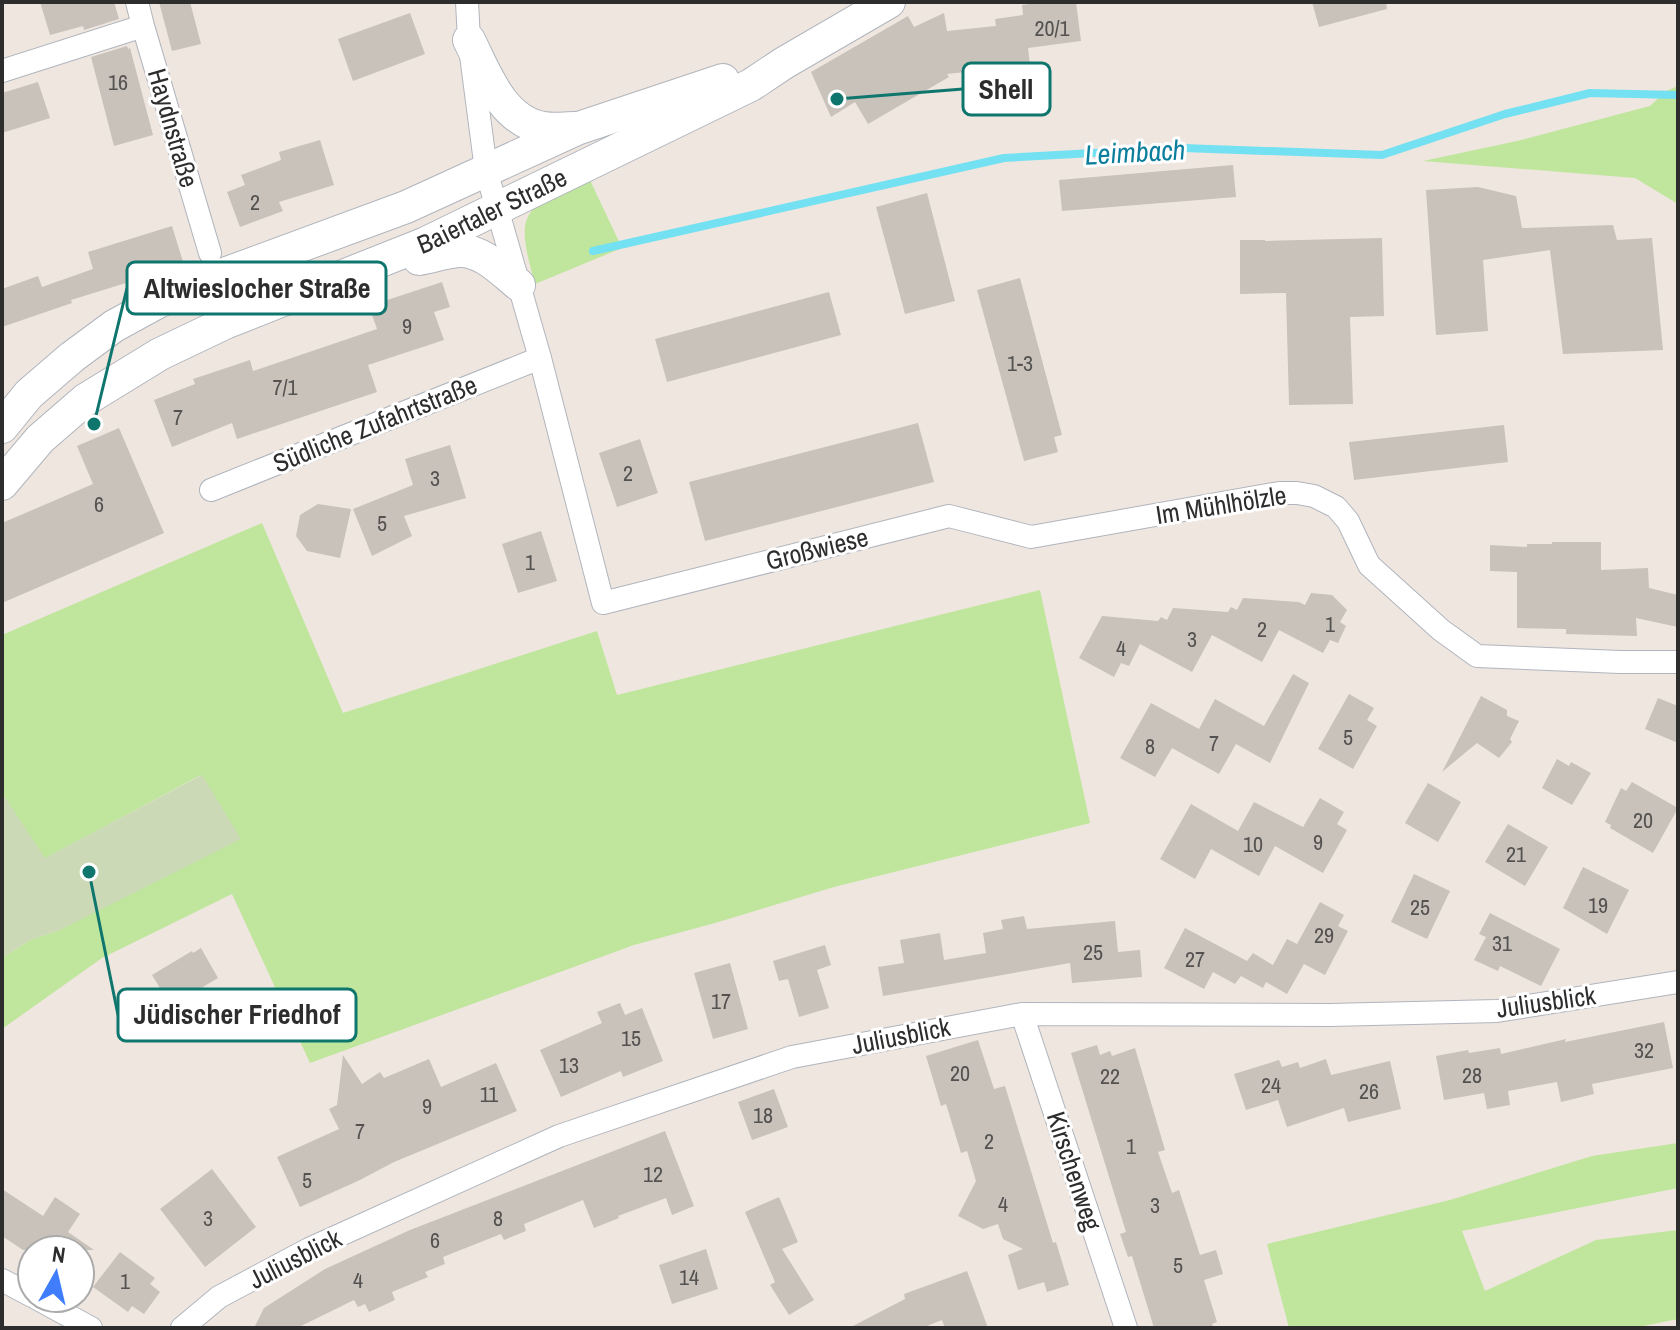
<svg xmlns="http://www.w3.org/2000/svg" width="1680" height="1330" font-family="'Archivo Narrow',sans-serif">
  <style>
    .green { fill: #bfe69c }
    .cemetery { fill: #ccd9b7 }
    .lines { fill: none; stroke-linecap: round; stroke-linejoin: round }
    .stream { stroke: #73e1f1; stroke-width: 8 }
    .building { fill: #c8c2bb }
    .street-casing { stroke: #b0b5bd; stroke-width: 24 }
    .secondary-casing { stroke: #b0b5bd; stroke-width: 34 }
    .street { stroke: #fff; stroke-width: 22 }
    .secondary { stroke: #fff; stroke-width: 32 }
    .labels { text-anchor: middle; stroke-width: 6; stroke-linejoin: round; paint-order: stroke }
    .number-label { font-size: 22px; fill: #545250 }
    .street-label { font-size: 26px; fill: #2d2d2d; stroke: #fff }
    .water-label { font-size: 28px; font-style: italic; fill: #0b7e9d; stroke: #fff }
    .leader { fill: none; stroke: #0f766e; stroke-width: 3 }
    .callout-dot { fill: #0f766e; stroke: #fff; stroke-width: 3 }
    .callout { fill: #fff; stroke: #0f766e; stroke-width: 3 }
    .callout-label { font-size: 28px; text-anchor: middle; font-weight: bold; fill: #2d2d2d }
  </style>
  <rect width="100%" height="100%" fill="#efe6e0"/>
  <path class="green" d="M1678 86V204L1635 178 1423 161 1517 141 1650 106 1666 91Z
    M589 178 622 248 535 284C514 210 522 209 589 178Z
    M262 523 343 713 597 631 617 695 1040 590 1090 823 834 887 715 923 634 945 310 1063 232 894 102 958 2 1029V958L30 940 60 930 201 775 44 859 2 793V635Z
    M1678 1143V1188L1462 1231 1485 1291 1596 1240 1678 1230V1319L1634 1328H1289L1267 1244 1450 1200 1592 1156Z"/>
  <path class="cemetery" d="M202 775 241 839 60 930 30 940 2 958V793L45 858Z"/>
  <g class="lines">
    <path class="stream" d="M593 251 1004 158 1183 148 1382 155 1505 114 1590 93 1678 95"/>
  </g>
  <path class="building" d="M40 2H114L119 19 84 30 83 26 50 35Z
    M159 2H190L201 44 172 51Z
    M1043 2H1076L1081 41 1028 48 1030 65 947 74 949 77 868 124 855 102 831 117 811 72 908 16 914 27 944 13 947 31 996 26 995 19 1023 15 1022 5Z
    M1312 2H1386L1387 9 1319 27Z
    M410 13 425 54 353 81 338 39Z
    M127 46 128 49 130 48 153 135 114 146 91 57Z
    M38 82 50 118 2 133V93Z
    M320 140 334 185 279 202 283 211 240 227 227 192 245 185 241 175 281 160 279 152Z
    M1233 165 1236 197 1062 211 1059 180Z
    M1478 187 1516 196 1522 228 1613 225 1617 240 1652 238 1663 350 1563 354 1550 250 1483 260 1488 331 1436 335 1426 190Z
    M927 193 955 301 905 314 876 207Z
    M172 226 184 265 71 300 72 303 2 327V289L38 276 42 287 93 269 88 252Z
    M1382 238 1384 316 1350 317 1353 404 1289 405 1286 293 1240 294V240H1265V241Z
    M1020 278 1062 435 1054 437 1058 452 1024 461 977 290Z
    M442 282 450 307 434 312 444 340 368 365 377 392 237 439 232 423 172 447 154 400 195 384 193 379 250 360 253 371 377 329 369 306Z
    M829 292 841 335 667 382 655 339Z
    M918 423 934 482 705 541 689 482Z
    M1504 425 1508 462 1354 480 1349 442Z
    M119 428 164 533 2 603V523L93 484 77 446Z
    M640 439 658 493 617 507 599 453Z
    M450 445 466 498 404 516 412 536 372 556 353 509 413 485 405 459Z
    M318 504 351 509 340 558 307 551 296 536 300 515Z
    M541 531 557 581 518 593 502 544Z
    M1552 542H1601V570L1648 568 1649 588 1678 595V627L1636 618 1637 636 1566 634V629L1517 628V572L1490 571V545L1527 547V544H1552Z
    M1311 593 1332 595 1347 610 1340 622 1346 626 1338 643 1330 640 1323 653 1279 630 1262 662 1212 635 1192 672 1140 644 1129 666 1121 663 1114 677 1079 658 1102 616 1158 621 1161 617 1167 620 1173 608 1228 612 1231 607 1237 610 1243 598 1299 602 1305 605Z
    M1293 674 1309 683 1270 763 1236 744 1219 774 1172 748 1155 777 1120 758 1151 703 1199 729 1215 699 1264 726Z
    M1349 694 1374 708 1367 720 1377 726 1353 769 1318 749Z
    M1481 696 1507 710V716L1519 721 1510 739 1512 742 1499 758 1477 743 1442 772Z
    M1658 698 1678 706V743L1645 729Z
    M1557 759 1569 766 1571 762 1591 773 1572 805 1542 788Z
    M1632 782 1678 808 1653 853 1610 828 1611 825 1605 822 1621 788 1626 791Z
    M1428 783 1461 802 1438 842 1405 823Z
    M1320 798 1344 812 1337 824 1347 830 1323 873 1275 846 1259 876 1211 849 1195 879 1160 859 1191 804 1238 831 1254 802 1303 827Z
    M1508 824 1548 847 1525 886 1485 862Z
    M1583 867 1629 890 1607 934 1563 908Z
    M1414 874 1450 891 1427 939 1391 922Z
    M1320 902 1344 915 1338 926 1348 931 1325 975 1304 964 1287 994 1266 982 1263 988 1241 976 1235 984 1213 972 1204 989 1164 968 1185 928 1247 961 1253 953 1273 965 1287 939 1297 944Z
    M1490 913 1560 949 1541 986 1500 966 1498 971 1474 960 1486 937 1479 934Z
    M1024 916 1027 929 1115 921 1118 952 1140 950 1142 977 1072 983 1070 963 883 996 878 967 904 963 900 940 940 933 944 960 986 953 983 933 1003 929 1001 920Z
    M825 945 831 965 817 970 829 1008 799 1017 788 979 779 981 773 961Z
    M201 948 218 978 171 1006 152 975 192 951 193 953Z
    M730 963 748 1029 713 1039 694 973Z
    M620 1003 625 1015 642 1008 663 1061 623 1077 621 1071 561 1097 540 1050 602 1023 597 1012Z
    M1664 1022 1673 1068 1592 1084 1594 1094 1561 1102 1557 1082 1508 1091 1510 1105 1487 1109 1484 1093 1444 1100 1436 1056 1468 1050 1469 1053 1500 1048 1501 1054 1566 1039 1565 1042Z
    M978 1040 994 1089 1005 1086 1053 1243 1056 1242 1069 1285 1047 1292 1044 1282 1018 1290 1008 1255 1023 1249 1003 1239 998 1224 983 1229 958 1216 976 1181 967 1151 961 1153 946 1104 941 1106 926 1056Z
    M1097 1045 1100 1055 1110 1051 1112 1056 1135 1048 1165 1150 1158 1152 1172 1193 1179 1190 1200 1255 1216 1250 1223 1274 1204 1280 1217 1322 1212 1324 1214 1328H1154L1132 1256 1128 1257 1120 1234 1126 1232 1071 1053Z
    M343 1055 362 1084 380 1072 384 1078 429 1059 441 1087 496 1063 517 1111 394 1162 360 1180 300 1207 277 1157 339 1129 329 1109 337 1105Z
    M1326 1059 1331 1075 1390 1061 1401 1109 1348 1122 1344 1108 1287 1127 1278 1100 1246 1110 1234 1074 1279 1060 1282 1067 1298 1062 1300 1068Z
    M774 1089 788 1127 752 1140 738 1102Z
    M665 1131 694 1206 672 1215 666 1198 618 1216 619 1218 594 1228 583 1200 524 1224 526 1231 504 1240 501 1234 443 1257 445 1264 425 1272 428 1277 392 1292 395 1300 369 1312 365 1304 358 1307 354 1300 297 1328H254L264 1308 325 1269 410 1230Z
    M212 1169 256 1227 205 1267 160 1209Z
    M2 1189 43 1216 55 1197 80 1214 68 1232 94 1250H23L2 1236Z
    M779 1197 798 1242 782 1249 814 1300 789 1315 770 1285 775 1282 745 1212Z
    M706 1249 718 1289 672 1304 659 1265Z
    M120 1252 155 1278 150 1284 160 1292 144 1314 132 1306 128 1312 93 1287Z
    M967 1271 988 1328H945L942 1320 922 1328H849L905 1299 904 1294Z"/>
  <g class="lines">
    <g class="street-casing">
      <path id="street" d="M137 2 143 26 210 253
        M467 2 469 40 486 170 540 358 603 603 949 516 1031 537 1279 493H1297L1314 496 1336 507 1348 521 1369 565 1441 630 1477 656 1620 662H1678
        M2 71 143 26
        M211 490 540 358
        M1022 1014 1126 1328
        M2 1280 32 1296
        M36 1298 91 1328
        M182 1328 219 1297 309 1249 559 1136 792 1057 1022 1014 1330 1015 1497 1011 1678 982"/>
    </g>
    <g class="secondary-casing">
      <g id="secondary">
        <path d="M469 40C485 72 502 122 544 128 554 130 565 128 575 128"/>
        <path d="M419 259C432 257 445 252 458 251 481 249 502 271 519 285"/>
        <path d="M2 427 29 394 72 357 114 326 158 302 216 277 406 207 579 128 723 80"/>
        <path id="s1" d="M2 484 40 439 85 400 160 354 225 323 426 243 751 85 784 63 889 2"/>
      </g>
    </g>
    <use href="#street" class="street"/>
    <use href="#secondary" class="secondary"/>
  </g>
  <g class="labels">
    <g class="number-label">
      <text x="1052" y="36">20/1</text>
      <text x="118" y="90">16</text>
      <text x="255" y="210">2</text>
      <text x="407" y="334">9</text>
      <text x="1020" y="371">1-3</text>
      <text x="285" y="395">7/1</text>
      <text x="178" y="425">7</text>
      <text x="628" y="481">2</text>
      <text x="435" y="486">3</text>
      <text x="99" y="512">6</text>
      <text x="382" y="531">5</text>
      <text x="530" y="570">1</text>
      <text x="1330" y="632">1</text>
      <text x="1262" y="637">2</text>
      <text x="1192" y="647">3</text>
      <text x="1121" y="656">4</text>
      <text x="1348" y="745">5</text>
      <text x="1214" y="751">7</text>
      <text x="1150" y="754">8</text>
      <text x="1643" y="828">20</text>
      <text x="1318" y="850">9</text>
      <text x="1253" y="852">10</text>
      <text x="1516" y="862">21</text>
      <text x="1598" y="913">19</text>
      <text x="1420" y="915">25</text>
      <text x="1324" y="943">29</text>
      <text x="1502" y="951">31</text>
      <text x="1093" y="960">25</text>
      <text x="1195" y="967">27</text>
      <text x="721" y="1009">17</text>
      <text x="631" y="1046">15</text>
      <text x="1644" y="1058">32</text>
      <text x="569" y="1073">13</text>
      <text x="960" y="1081">20</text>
      <text x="1472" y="1083">28</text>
      <text x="1110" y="1084">22</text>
      <text x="1271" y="1093">24</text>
      <text x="1369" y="1099">26</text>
      <text x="489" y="1102">11</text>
      <text x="427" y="1114">9</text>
      <text x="763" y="1123">18</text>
      <text x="360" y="1139">7</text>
      <text x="989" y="1149">2</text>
      <text x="1131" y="1154">1</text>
      <text x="653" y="1182">12</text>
      <text x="307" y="1188">5</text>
      <text x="1003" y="1212">4</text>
      <text x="1155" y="1213">3</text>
      <text x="208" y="1226">3</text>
      <text x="498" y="1226">8</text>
      <text x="435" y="1248">6</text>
      <text x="1178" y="1273">5</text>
      <text x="689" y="1285">14</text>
      <text x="358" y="1288">4</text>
      <text x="125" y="1289">1</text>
    </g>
    <g class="street-label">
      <text transform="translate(173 128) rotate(74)" y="9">Haydnstraße</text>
      <text dy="9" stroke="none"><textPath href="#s1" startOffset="568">Baiertaler Straße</textPath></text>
      <text transform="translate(375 424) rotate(-22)" y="9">Südliche Zufahrtstraße</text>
      <text transform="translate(1221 505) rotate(-9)" y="9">Im Mühlhölzle</text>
      <text transform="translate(817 549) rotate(-14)" y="9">Großwiese</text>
      <text transform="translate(1546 1002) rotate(-8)" y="9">Juliusblick</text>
      <text transform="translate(901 1036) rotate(-11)" y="9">Juliusblick</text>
      <text transform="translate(1074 1171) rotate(72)" y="9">Kirschenweg</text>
      <text transform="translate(295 1259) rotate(-27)" y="9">Juliusblick</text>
    </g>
    <g class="water-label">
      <text transform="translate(1135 152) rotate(-3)" y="10">Leimbach</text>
    </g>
  </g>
  <path class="leader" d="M837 99L963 89M94 424L127 288M89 872L118 1015"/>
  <g class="callout-dot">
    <circle cx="837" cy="99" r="8"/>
    <circle cx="94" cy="424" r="8"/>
    <circle cx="89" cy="872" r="8"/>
  </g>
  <g class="callout">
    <rect x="963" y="63" width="87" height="52" rx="8"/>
    <rect x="127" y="262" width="259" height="52" rx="8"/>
    <rect x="118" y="989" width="238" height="52" rx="8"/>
  </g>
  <g class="callout-label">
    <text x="1006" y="99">Shell</text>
    <text x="257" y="298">Altwieslocher Straße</text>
    <text x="237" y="1024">Jüdischer Friedhof</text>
  </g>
  <rect width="1680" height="1330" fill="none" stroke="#2d2d2d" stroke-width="8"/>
  <g transform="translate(56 1274) rotate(8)"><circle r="38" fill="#ffffff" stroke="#ababab" stroke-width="2"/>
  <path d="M0-6L14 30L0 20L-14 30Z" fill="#3f7dfd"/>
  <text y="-12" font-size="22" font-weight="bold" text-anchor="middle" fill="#2d2d2d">N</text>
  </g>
</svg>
